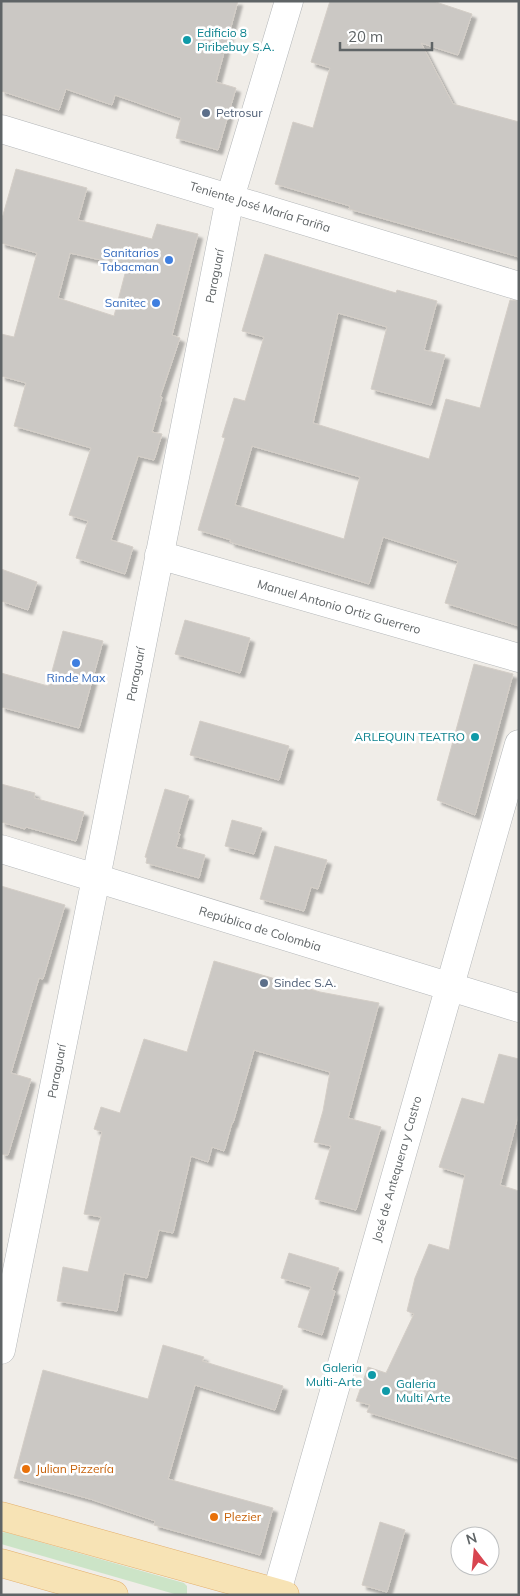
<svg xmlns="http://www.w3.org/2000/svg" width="520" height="1596" font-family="Mulish,sans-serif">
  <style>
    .green { fill: #cce4c7 }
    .building { fill: #cbc8c4; stroke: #d4cec7; fill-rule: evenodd; filter: url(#shadow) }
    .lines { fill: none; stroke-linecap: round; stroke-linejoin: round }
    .minor-casing { stroke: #b3b6b8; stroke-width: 29 }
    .primary-casing { stroke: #e4b06d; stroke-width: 29 }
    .minor { stroke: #fff; stroke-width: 28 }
    .primary { stroke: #f7e3b5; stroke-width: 28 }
    .culture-dot { fill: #0f9aa8; stroke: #fff; stroke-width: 2 }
    .service-dot { fill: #5c6f8a; stroke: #fff; stroke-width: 2 }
    .shop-dot { fill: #3f7fe0; stroke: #fff; stroke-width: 2 }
    .food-dot { fill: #e8710a; stroke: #fff; stroke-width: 2 }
    .labels { text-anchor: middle; stroke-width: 5; stroke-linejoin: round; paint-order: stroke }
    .culture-label { font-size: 12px; fill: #0d838f; stroke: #fff; text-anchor: start }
    .service-label { font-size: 12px; fill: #4e5e75; stroke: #fff; text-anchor: start }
    .street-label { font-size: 12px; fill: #5f6466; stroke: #fff }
    .shop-label { font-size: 12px; fill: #366cbe; stroke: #fff; text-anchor: end }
    .food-label { font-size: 12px; fill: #c56008; stroke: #fff; text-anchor: start }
  </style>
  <defs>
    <filter id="shadow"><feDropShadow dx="4.5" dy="4.5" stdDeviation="1" flood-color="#0004"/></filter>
  </defs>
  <rect width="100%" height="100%" fill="#f0ede8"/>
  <path class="green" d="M5 1532 184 1583 187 1586V1594L178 1595 1 1544V1533Z"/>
  <path class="building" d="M1 1H238L216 82 236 88 218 150 176 138 181 118 115 95 112 105 66 89 59 110 1 91Z
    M330 1H433L472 14 458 55 421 43 453 104 519 122V257L349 209 350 206 275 184 293 122 313 128 330 68 311 62Z
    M16 169 87 188 78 220 152 239 157 224 198 234 172 335 180 338 160 397H162L152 432 162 434 154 460 138 456 111 540 133 547 125 574 76 558 88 521 69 515 91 448 14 426 26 383 1 376V334L14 337 37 253 1 243V222ZM70 253 127 266 114 316 58 298Z
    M265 254 396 293 397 290 437 301 424 350 445 355 431 405 371 389 387 327 338 313 313 423 429 459 446 399 480 408 510 300 519 301V626L445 603 458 561 383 537 369 584 230 542 231 540 198 530 225 438 222 437 234 398 245 401 264 337 242 331ZM252 446 360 477 344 539 235 505Z
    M1 569 37 582 28 610 1 601Z
    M185 620 250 638 240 673 175 654Z
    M63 631 103 641 79 728 1 707V673L48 686Z
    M474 664 513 674 475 815 437 800Z
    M200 721 289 746 279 780 190 755Z
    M1 784 35 793 34 798 84 812 76 841 26 827 25 829 1 822Z
    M165 789 189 796 178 834H180L176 847 205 855 199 878 146 863 147 858 145 857Z
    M232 820 262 828 254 854 225 846Z
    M275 846 327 860 318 889 311 887 304 911 260 899Z
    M1 886 65 905 43 979 39 978 11 1073 31 1079 8 1155 1 1154Z
    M214 961 320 992 379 1003 348 1118 381 1127 356 1210 315 1199 331 1146 314 1142 323 1111 330 1072 254 1050 233 1123H232L224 1151 212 1147 208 1162 191 1156 173 1233 159 1230 147 1278 124 1273 117 1311 57 1301 63 1267 88 1272 101 1217 84 1214 102 1132 94 1129 101 1107 120 1113 144 1039 187 1052Z
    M499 1054 519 1059V1112L500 1185 519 1191V1459L367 1412 370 1405 356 1401 368 1367 386 1373 414 1314 407 1311 415 1278 429 1244 449 1250 465 1175 439 1167 462 1098 484 1104Z
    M289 1253 339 1268 332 1290 335 1291 322 1335 298 1327 311 1287 281 1278Z
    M163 1345 204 1357 202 1361 283 1386 275 1410 195 1385 168 1479 273 1508 260 1555 154 1525 155 1521 90 1499 14 1478 43 1370 148 1399Z
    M380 1522 405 1530 387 1592 362 1585Z"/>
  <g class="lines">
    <g class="minor-casing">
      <path id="minor" d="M1 129 519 286
        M159 555 519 658
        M1 849 519 1008
        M1 1350 96 878 230 198 289 1
        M276 1595 519 744"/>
    </g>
    <g class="primary-casing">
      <path id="primary" d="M1 1516 285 1595
        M1 1563 114 1595"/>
    </g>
    <use href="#minor" class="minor"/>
    <use href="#primary" class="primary"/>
  </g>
  <g class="culture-dot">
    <circle cx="187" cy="40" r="5"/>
    <circle cx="475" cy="737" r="5"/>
    <circle cx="372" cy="1375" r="5"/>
    <circle cx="386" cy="1391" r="5"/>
  </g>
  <g class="service-dot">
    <circle cx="206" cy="113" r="5"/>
    <circle cx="264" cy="983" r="5"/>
  </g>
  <g class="shop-dot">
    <circle cx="169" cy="260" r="5"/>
    <circle cx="156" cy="303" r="5"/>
    <circle cx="76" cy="663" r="5"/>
  </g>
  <g class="food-dot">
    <circle cx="26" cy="1469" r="5"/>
    <circle cx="214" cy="1517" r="5"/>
  </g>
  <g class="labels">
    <g class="culture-label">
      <text x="197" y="37">Edificio 8<tspan x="197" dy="14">Piribebuy S.A.</tspan></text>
      <text x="465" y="741" text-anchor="end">ARLEQUIN TEATRO</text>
      <text x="362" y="1372" text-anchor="end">Galeria<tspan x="362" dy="14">Multi-Arte</tspan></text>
      <text x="396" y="1388">Galeria<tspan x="396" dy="14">Multi Arte</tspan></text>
    </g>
    <g class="service-label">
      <text x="216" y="117">Petrosur</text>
      <text x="274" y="987">Sindec S.A.</text>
    </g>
    <g class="street-label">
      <text transform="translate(260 207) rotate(17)" y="4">Teniente José María Fariña</text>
      <text transform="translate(215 276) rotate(-79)" y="4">Paraguarí</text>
      <text transform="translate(339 607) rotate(16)" y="4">Manuel Antonio Ortiz Guerrero</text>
      <text transform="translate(136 674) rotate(-79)" y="4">Paraguarí</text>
      <text transform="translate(260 929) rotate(17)" y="4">República de Colombia</text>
      <text transform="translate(57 1071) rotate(-79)" y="4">Paraguarí</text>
      <text transform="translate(397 1169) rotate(-74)" y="4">José de Antequera y Castro</text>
    </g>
    <g class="shop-label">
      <text x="159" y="257">Sanitarios<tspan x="159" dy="14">Tabacman</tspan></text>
      <text x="146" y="307">Sanitec</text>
      <text x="76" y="682" text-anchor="middle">Rinde Max</text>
    </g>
    <g class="food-label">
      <text x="36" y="1473">Julian Pizzería</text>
      <text x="224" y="1521">Plezier</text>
    </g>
  </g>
  <rect width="520" height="1596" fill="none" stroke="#5f6466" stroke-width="5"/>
  <g transform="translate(475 1551) rotate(344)"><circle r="24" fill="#ffffff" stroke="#bfc1c2"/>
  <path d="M0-4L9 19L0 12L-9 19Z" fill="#d84550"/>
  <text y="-8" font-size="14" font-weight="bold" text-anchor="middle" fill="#5f6466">N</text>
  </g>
  <path d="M340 42v8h92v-8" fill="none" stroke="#5f6466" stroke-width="2.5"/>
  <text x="348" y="42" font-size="15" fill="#5f6466" stroke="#ffffff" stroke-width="4" paint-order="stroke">20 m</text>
</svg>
